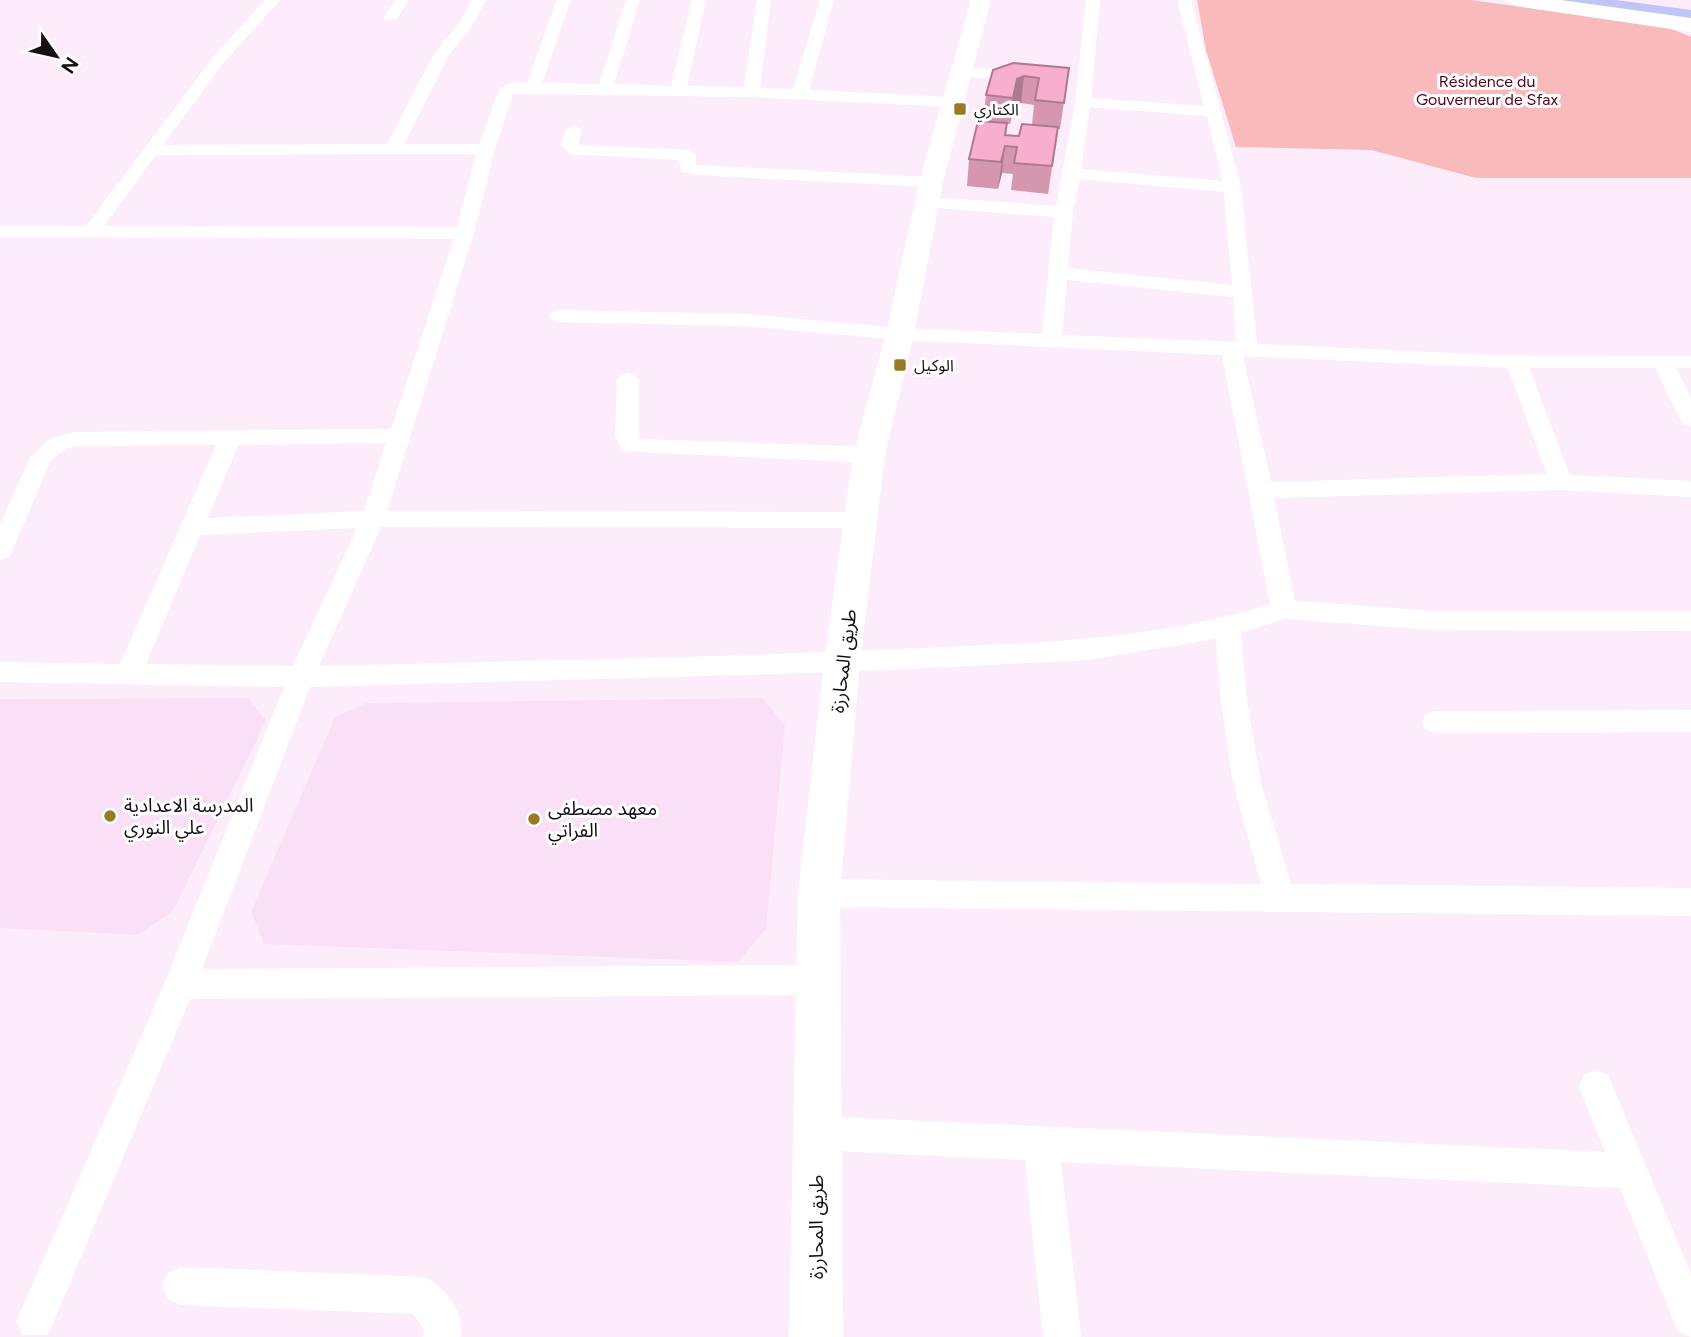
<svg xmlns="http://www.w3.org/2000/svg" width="1691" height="1337" font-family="Figtree,'Noto Sans Arabic',sans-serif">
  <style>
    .built { fill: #fae0f7 }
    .green { fill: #f9babb }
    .water { fill: #c0c5f7 }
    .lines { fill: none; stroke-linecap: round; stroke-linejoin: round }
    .street { fill: #fff; fill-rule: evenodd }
    .secondary { fill: #fff; fill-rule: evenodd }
    .highway { fill: #fff; fill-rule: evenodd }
    .wall { fill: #d596b0; fill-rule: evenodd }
    .shaded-wall { fill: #ae7a90 }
    .building { fill: #f8afcd; stroke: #ae7a90; stroke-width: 2 }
    .poi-dot { fill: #987c24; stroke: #fff; stroke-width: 2.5 }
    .labels { text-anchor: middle; stroke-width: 6; stroke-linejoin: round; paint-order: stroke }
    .far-park-label { font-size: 16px; fill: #550013; stroke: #fff }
    .far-poi-label { font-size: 16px; fill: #161016; stroke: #fff; text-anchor: start }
    .street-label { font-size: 19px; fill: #161016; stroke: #fff }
    .poi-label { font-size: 19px; fill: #161016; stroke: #fff; text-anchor: start }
  </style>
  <rect width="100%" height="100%" fill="#fdedfb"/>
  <path class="built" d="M248 698 266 721 173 911 139 935 0 928V699Z
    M763 698 785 726 766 929 738 962 264 944 251 912 335 717 366 703Z"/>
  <path class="green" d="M1197 0H1471L1667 27 1691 37V178H1476L1371 150 1236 147 1206 50Z"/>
  <path class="water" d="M1534 0H1616L1691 10V20Z"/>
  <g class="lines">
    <path class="street" d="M265 0H280L224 62 163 145 387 144 434 54 460 22 472 0H486L474 23 449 55 404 144H479L500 88 513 82 527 83 557 0H571L542 83 599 84 626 0H640L614 84 671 86 692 0H706L687 86 744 87 757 0H771L760 88 793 89 820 0H834L809 90 952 97 960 102 952 107 751 97 513 94 495 149 474 233 387 511 862 512 870 514 874 520 870 526 862 528 381 527 319 666C513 661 706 658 900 649 1024 643 1151 642 1270 604L1222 355 900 340 745 326 559 322 552 320 549 316 552 312 559 310 745 314 900 328 1042 334 1054 217 927 207 918 202 927 197 1056 206 1075 102 1086 0H1100L1091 98 1204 106 1177 0H1191L1241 187 1257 344 1495 355 1691 356V368H1676L1691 398V426L1683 424 1680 419 1655 368H1529L1570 475 1691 481V497L1561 490 1274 498 1295 601 1436 611H1691V631L1436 630 1284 619 1241 633 1247 701 1261 783 1291 884 1691 888V916L819 907 808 903 804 893 808 883 819 879 1261 884 1233 783 1221 701 1216 639 1088 660 842 672 310 687 202 969 817 965 828 969 833 980 828 991 817 995 190 999 48 1335H22L16 1322 165 982 284 687 0 682V662L120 664 216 445 75 446 66 449 51 460 12 551 9 557 0 560V524L31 456 50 439 74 432 391 429 454 239 0 237V225L86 226 214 56ZM1090 107 1207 116 1222 181 1081 169ZM395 154H476L457 227 104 226 156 155ZM1080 179 1224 192 1232 285 1068 268 1073 212ZM1067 280 1233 297 1236 342 1062 335ZM1243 356 1508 368 1547 474 1271 482ZM386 443 364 511 208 518 238 445ZM357 528 293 666 146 664 200 535Z
      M395 0H409L396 20H386L384 17Z
      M961 67 1028 73 1036 78 1028 83 955 75 953 72Z
      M574 125 582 130 578 144 580 145 687 150 696 155V165L931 177 940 182 931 187 695 175 682 172 679 160 570 154 561 145 566 130Z
      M628 373 635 375 639 380V439L869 447 877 450 880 455 877 460 869 463 623 451 615 435 617 380 621 375Z
      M1691 710V732L1436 733 1426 730 1422 722 1426 714 1436 711Z
      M1596 1070 1608 1075 1691 1274V1337L1678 1332 1620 1188 1061 1162 1081 1337H1043L1025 1160 816 1150 804 1145 799 1133 804 1121 816 1116 1605 1152 1579 1087 1584 1075Z
      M181 1267 424 1277C445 1286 465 1313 461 1337H423L424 1329 414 1314 181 1305 168 1299 162 1286 168 1273Z"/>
    <path class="secondary" d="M971 0H991L943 182 914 334 885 455 860 662 840 893 843 1337H789L798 893 824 662 853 455 886 334 919 182Z"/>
    <path class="highway" d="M1505 0H1561L1691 18V32L1516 6 1509 4Z"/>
  </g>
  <path class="wall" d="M1013 63 1069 68 1060 129H1058L1048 194 1011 190 1013 174 1002 173 998 189 967 186 969 159 983 121 986 95ZM1021 103 1034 105 1032 124 1019 136 1006 135 1007 124H1010L1014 106Z"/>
  <path class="shaded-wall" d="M1024 76 1021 103 1014 106 1010 124 1013 98 1017 79Z
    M1007 123 1002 173 998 189 1005 135Z"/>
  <path class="building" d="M1013 63 1069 68 1064 103 1035 100 1039 78 1024 76 1017 79 1013 98 986 95 993 70Z
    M978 121 1007 123 1005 135 1019 136 1022 124 1058 127 1052 166 1014 163 1017 147 1005 146 1001 162 969 159Z"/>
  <g class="poi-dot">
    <rect x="953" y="102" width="14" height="14" rx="3.5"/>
    <rect x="893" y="358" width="14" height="14" rx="3.5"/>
    <circle cx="110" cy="816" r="7"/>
    <circle cx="534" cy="819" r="7"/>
  </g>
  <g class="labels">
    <g class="far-park-label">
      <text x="1487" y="87">Résidence du<tspan x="1487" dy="18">Gouverneur de Sfax</tspan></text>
    </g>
    <g class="far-poi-label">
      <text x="974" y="115">الكتاري</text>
      <text x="914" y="371">الوكيل</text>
    </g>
    <g class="street-label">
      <text transform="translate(843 661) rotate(-83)" y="7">طريق المحارزة</text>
      <text transform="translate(816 1227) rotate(-90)" y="7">طريق المحارزة</text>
    </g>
    <g class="poi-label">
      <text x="124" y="812">المدرسة الاعدادية<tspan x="124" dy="22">علي النوري</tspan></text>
      <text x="548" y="815">معهد مصطفى<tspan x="548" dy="22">الفراتي</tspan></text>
    </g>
  </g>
  <g transform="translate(56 56) rotate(124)" stroke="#ffffff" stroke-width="5" paint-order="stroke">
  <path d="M0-5L12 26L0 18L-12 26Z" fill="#161016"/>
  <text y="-10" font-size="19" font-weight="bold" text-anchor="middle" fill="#161016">N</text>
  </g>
</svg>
